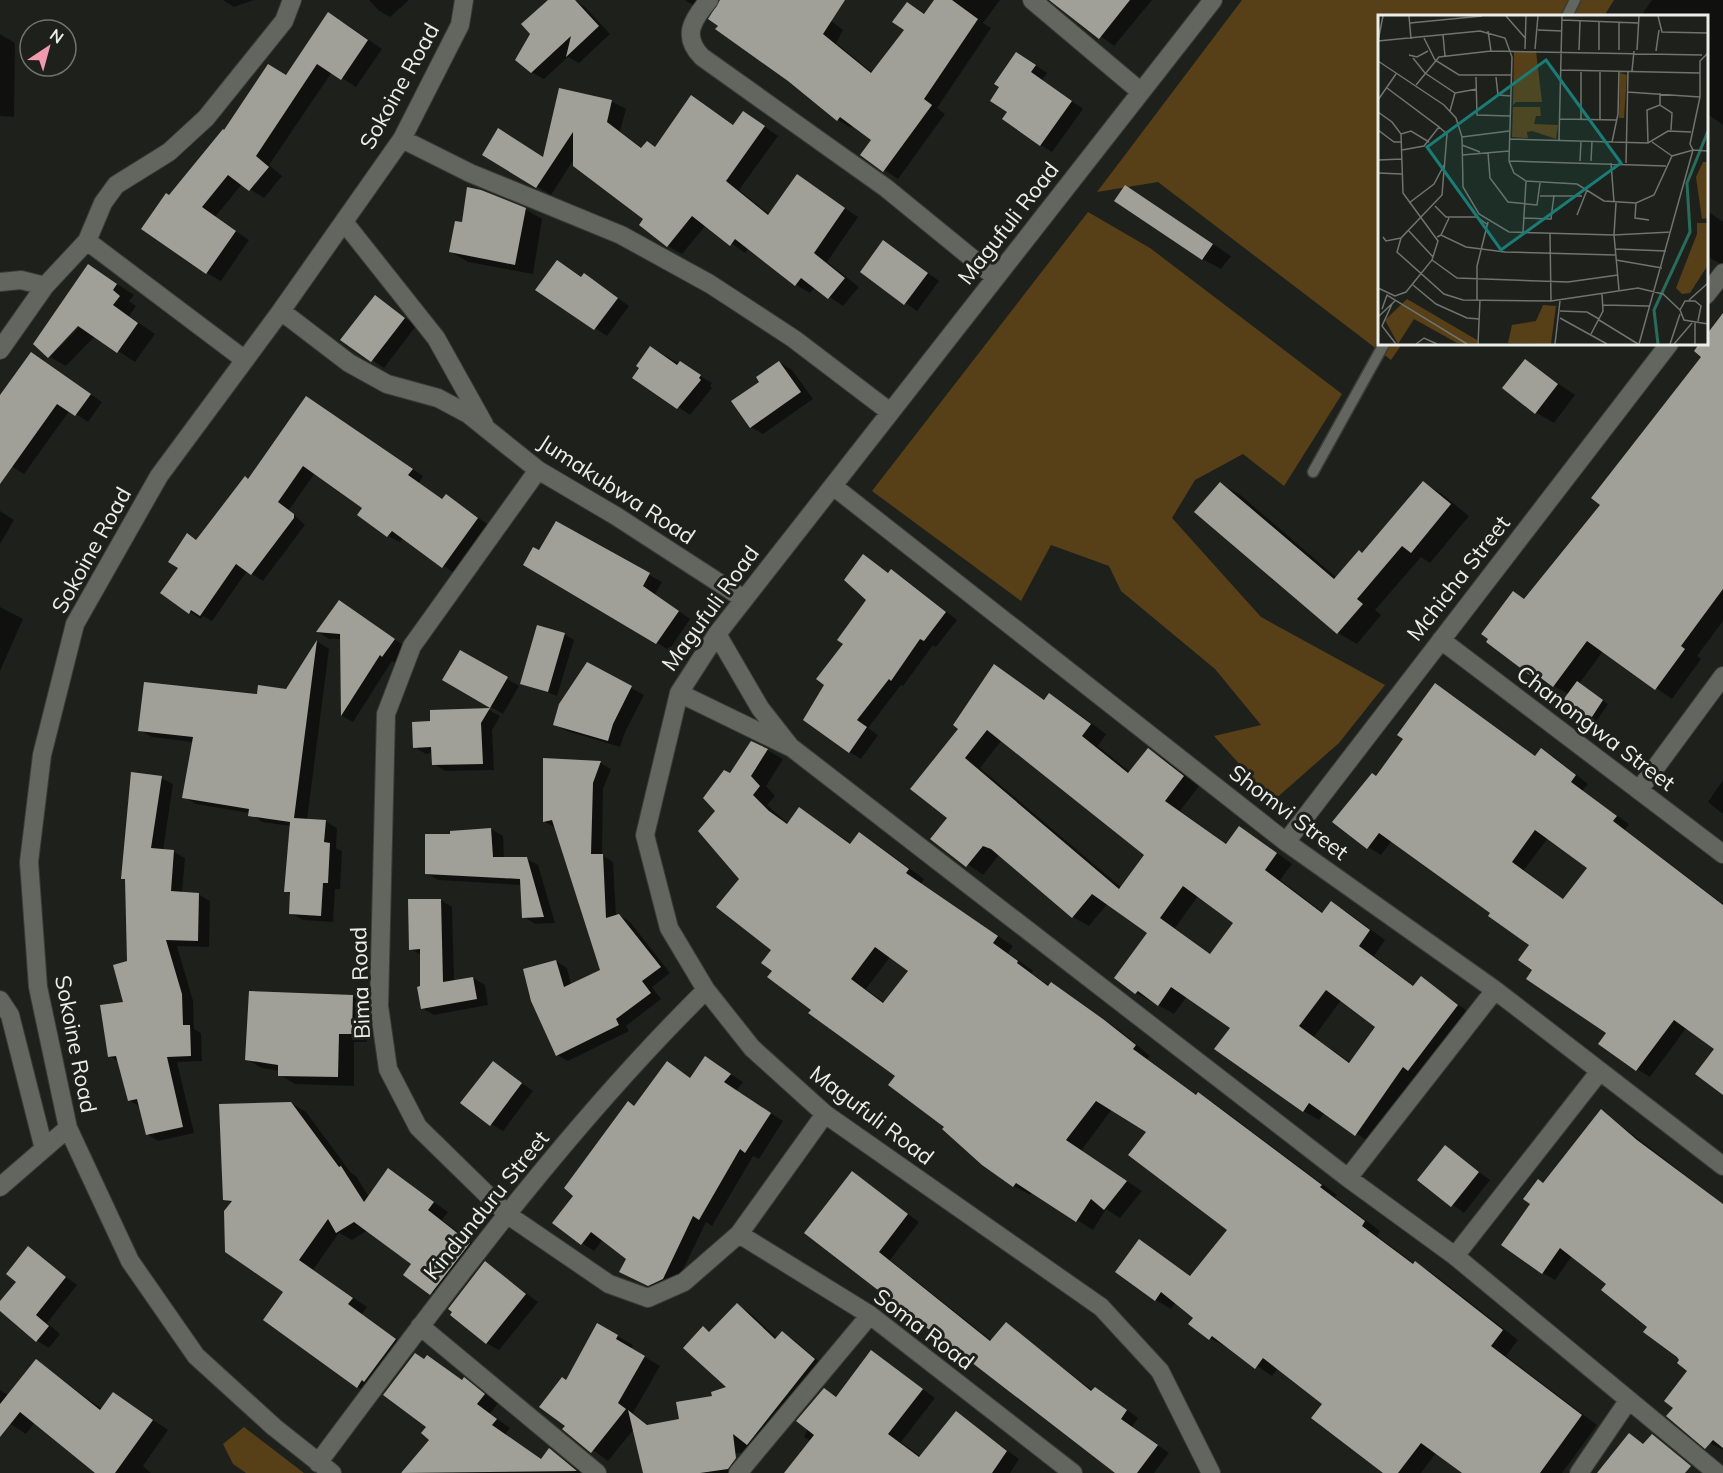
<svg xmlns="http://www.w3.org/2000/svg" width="1723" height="1473" font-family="Mulish,sans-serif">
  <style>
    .green { fill: #573f17 }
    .shadow { fill: #0007; fill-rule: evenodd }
    .building { fill: #a1a098; fill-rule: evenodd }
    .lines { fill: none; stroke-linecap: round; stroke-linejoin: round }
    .lane-casing { stroke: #3a3c38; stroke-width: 13 }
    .street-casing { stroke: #3a3c38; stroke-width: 20 }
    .lane { stroke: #63665f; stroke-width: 10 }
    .street { stroke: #63665f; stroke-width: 18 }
    .labels { text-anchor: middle; stroke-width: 6; stroke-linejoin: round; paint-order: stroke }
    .street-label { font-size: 22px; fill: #edeeea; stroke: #1e211b }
    .inset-river { fill: none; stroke: #286d5c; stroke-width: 3 }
    .inset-road { fill: none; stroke: #71736e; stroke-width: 1.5 }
    .view { fill: #1a7c74; fill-opacity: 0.15; stroke: #1a7c74; stroke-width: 3 }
    .inset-edge { fill: none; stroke: #edeeea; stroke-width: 3 }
  </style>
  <rect width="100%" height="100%" fill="#1e211b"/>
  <path class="green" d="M1242 0H1614L1604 16H1380V344H1402L1391 360 1158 182 1097 192Z
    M1088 212 1150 248 1342 394 1284 486 1243 454 1195 480 1172 518 1261 617 1385 685 1339 743 1273 801 1214 736 1261 725 1215 669 1121 591 1109 566 1051 545 1021 601 872 491Z
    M244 1427 304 1473H246L233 1464 223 1444Z"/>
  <path class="shadow" d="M223 0H254L234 7Z
    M369 0H409L390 17 378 10Z
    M550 0H574L585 7 610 34 579 63 568 57 544 79 531 72Z
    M685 0H716L705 13Z
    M721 0H804L843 30 836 43 873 73 906 30 908 3 925 14 936 0H1000L983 23 991 28 937 108 945 114 898 179 862 155 873 139 853 125 851 128 838 120 788 79 717 29 720 26Z
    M1051 0H1152L1114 46Z
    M1652 0H1723V125L1706 113V16H1641Z
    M343 22 382 49 356 87 332 72 269 165 282 176 264 198 242 184 215 217 249 240 221 281 207 273 170 197 225 132Z
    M0 34 15 43 14 117 0 116Z
    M1029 61 1047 73 1042 80 1083 109 1052 152 1040 145 1009 111Z
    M560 89 611 101 626 109 620 131 643 149 656 148 692 97 735 126 758 122 778 136 739 190 770 215 798 176 858 217 827 262 859 287 843 306 815 287 810 293 796 285 749 248 745 253 706 225 682 254 668 246 645 219 574 159 551 195 484 155 498 130 544 158Z
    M1144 198 1231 256 1221 269 1202 259Z
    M525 209 542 219 533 274 468 262 451 252 463 224Z
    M1706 210 1723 222V265L1706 256Z
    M896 249 939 281 917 311 862 272Z
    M558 262 582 278 596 282 629 306 607 336 537 290Z
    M89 266 134 295 129 301 136 306 129 316 155 334 135 362 95 336 66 366 50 357 84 322Z
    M387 304 416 326 384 368 343 340Z
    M1723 315V621L1697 656 1701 659 1672 699 1603 651 1579 684 1608 704 1596 722 1569 694 1532 675 1488 642 1514 593 1526 600 1602 505 1703 356 1696 351 1701 344H1706V337Z
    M651 347 712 383 710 386 712 388 690 415 634 377Z
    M31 353 102 402 88 422 70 410 24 474 0 459V398Z
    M1525 361 1575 395 1554 423 1535 412Z
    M779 362 792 370 813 399 763 434 751 427 761 382Z
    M318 405 423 476 419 483 444 500 446 496 489 525 454 573 403 538 400 542 388 536 359 514 364 507 315 473 289 510 305 525 263 581 247 571 212 621 203 616 201 619 162 593 197 541Z
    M1424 483 1442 494 1469 516 1430 563 1421 557 1375 610 1381 615 1357 644 1338 633 1196 511 1220 484 1239 494 1337 578 1363 555Z
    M0 511 14 520 0 544Z
    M557 523 662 582 655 594 690 619 669 650 525 564 540 552Z
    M863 556 889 573 891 571 903 578 957 620 936 647 933 645 903 686 901 685 868 728 878 735 861 759 849 752 826 685 868 600Z
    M339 602 406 647 395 663 392 661 353 722 342 716V639H329L318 632Z
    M0 607 23 619 0 671Z
    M564 634 574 640 557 696 522 683Z
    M318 642 329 649 307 820 325 821 337 828 336 848 342 851 340 889H335L333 922 303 920 290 913 291 894 286 891 291 826 262 822 250 813 196 804 184 797 193 742 152 737 140 730 259 696 287 690Z
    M461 652 519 686 503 714 444 680Z
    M587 664 644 695 625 732 620 747 567 731 554 724Z
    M995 666 1045 700 1049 695 1065 704 1106 734 1098 746 1130 772 1148 750 1164 759 1199 786 1180 811 1227 844 1239 828 1255 837 1292 864 1280 880 1324 913 1331 903 1347 912 1385 940 1374 956 1415 987 1421 978 1473 1015 1372 1144 1325 1112 1319 1120 1303 1111 1232 1028 1187 996 1174 1014 1136 993 1149 933 1108 903 1089 926 1073 917 999 855 983 875 932 839 949 818 960 728ZM1002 740 1146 855 1122 888 980 768ZM1198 896 1236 923 1212 955 1175 928ZM1341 1000 1377 1026 1351 1063 1314 1037Z
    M1448 692 1536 757 1542 750 1554 757 1588 784 1582 791 1629 824 1625 830 1723 904V1093L1716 1048 1687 1027 1650 1077 1637 1069 1608 1033 1534 970 1531 945 1492 913 1392 841 1381 855 1368 847 1377 777ZM1548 838 1589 868 1565 900 1524 870Z
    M489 710 500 716 492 730 494 770 445 771 434 764 433 753 426 754 414 747 432 722 431 712Z
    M767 750 783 759 766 786 775 796 767 805 785 821 789 824 800 809 852 844 860 834 875 843 924 879 921 884 1013 946 1008 953 1033 971 1031 973 1050 986 1051 984 1067 993 1119 1030 1150 1056 1147 1059 1198 1096 1214 1103 1337 1195 1335 1197 1380 1231 1377 1236 1415 1264 1431 1272 1518 1340 1506 1356 1597 1425 1562 1473H1462L1436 1453 1421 1473H1385L1325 1404 1278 1368 1272 1376 1227 1346 1226 1347 1210 1338 1195 1317 1176 1302 1171 1309 1156 1300 1139 1241 1192 1277 1229 1229 1148 1132 1112 1109 1081 1151 1142 1191 1120 1218 1106 1209 1093 1230 1032 1192 1030 1195 1014 1186 983 1164 897 1075 813 1010 774 971 773 950 741 879 717 811 731 774ZM890 957 910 971 885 1003 866 989Z
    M545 760 601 763 611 769 603 789 602 855 613 862 616 916 619 915 630 922 670 973 652 987 661 999 626 1026 629 1031 568 1061 557 1055 556 961 567 968 571 985 602 971 556 828 545 822Z
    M161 778 173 784 163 851 174 852 185 858 182 893 198 894 210 901 209 947 177 946 193 1001 194 1029 201 1033 202 1061 177 1062 194 1133 158 1141 147 1134 140 1107 129 1100 119 1062 109 1056 125 1003 129 962 127 880 123 878Z
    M1723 780V814L1708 802Z
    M491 829 503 836 504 858 527 859 538 865 555 923 535 924 524 917 522 885 438 880 426 873 451 836Z
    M441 900 452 907 454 981 473 978 485 985 488 1005 434 1015 422 1008 421 955 411 949Z
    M352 996 368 1005 367 1042H354V1086L295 1084 280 1075V1071L262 1068 246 1059Z
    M706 1058 743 1082 736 1091 783 1121 759 1159 753 1156 712 1226 706 1222 675 1286 662 1292 634 1279 627 1258 603 1239 594 1251 582 1243 635 1107 667 1063 691 1079Z
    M493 1063 533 1091 503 1131 491 1124Z
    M291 1103 306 1112 351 1173 356 1176 369 1197 389 1170 448 1212 442 1220 484 1252 446 1302 405 1274 413 1263 368 1230 352 1240 339 1233 313 1270 367 1307 362 1314 410 1349 373 1395 358 1387 286 1291 231 1203 225 1199Z
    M1602 1111 1723 1204V1450L1710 1443 1689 1371 1681 1360 1608 1284 1572 1256 1555 1280 1543 1273 1544 1185Z
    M1445 1147 1490 1180 1464 1213 1419 1180Z
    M853 1173 919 1222 890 1260 992 1341 1006 1324 1093 1391 1095 1389 1107 1395 1138 1418 1132 1427 1169 1453 1154 1473H1117L806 1233Z
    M28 1248 77 1285 47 1323 60 1334 49 1348 36 1340 18 1282Z
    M485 1263 538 1302 499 1350 486 1343Z
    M737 1305 750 1313 778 1339 782 1333 795 1341 827 1368 761 1450 724 1455 745 1470 743 1473H644L634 1429 608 1461 564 1429 567 1426V1381L598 1325 633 1345 631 1349 660 1366 633 1413 649 1426 680 1420 728 1388 704 1328 711 1333Z
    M872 1352 935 1398 901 1442 921 1457 956 1413 1019 1459 1010 1473H786L811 1441 804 1437 824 1390 837 1397Z
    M428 1357 463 1381 479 1388 498 1403 490 1414 510 1428 505 1435 542 1460 549 1450 582 1473H403L431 1439 428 1427 425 1360Z
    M36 1361 102 1409 114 1394 168 1430 143 1466 151 1473H98L35 1422 26 1434 0 1417V1390L8 1395Z"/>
  <path class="building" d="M548 0H575L599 26 566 57 571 36 531 73 515 60 530 34 521 24Z
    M720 0H845L823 34 871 73 904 30 892 22 907 2 924 14 934 0H952L978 19 924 99 932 105 883 172 860 155 871 140 840 117 837 121 788 81 715 29 718 26 708 19Z
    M1049 0H1130L1099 39Z
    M328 12 368 40 341 80 317 64 256 156 269 167 249 191 228 175 202 207 236 231 206 274 141 229 166 193 169 195 223 129 224 130 268 64 286 75Z
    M1016 52 1036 65 1031 72 1072 101 1040 146 1002 119 1007 112 990 101 999 87 994 84Z
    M559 88 612 100 607 122 641 148 647 141 655 147 691 95 733 125 743 111 765 126 726 181 768 215 797 174 845 208 814 253 845 278 828 299 801 278 795 286 735 239 730 246 692 216 667 247 639 225 643 219 573 166V132L536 188 482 155 498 128 543 157Z
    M1125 185 1213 244 1202 260 1114 201Z
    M467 187 481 190 526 208 515 265 449 252 455 221 462 222Z
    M883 240 928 273 904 305 860 272Z
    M557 260 581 277 584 273 618 298 594 330 535 290Z
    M88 264 117 284 113 290 120 296 113 305 138 323 117 353 78 326 48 358 33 344Z
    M375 295 405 318 371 362 340 340Z
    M1723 313V589L1681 646 1685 649 1655 690 1587 641 1553 687 1534 673 1531 676 1486 642 1488 639 1481 634 1513 591 1524 599 1600 505 1591 498 1701 357 1694 351 1699 344H1707V334Z
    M650 346 677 365 680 361 701 375 699 378 701 380 677 409 632 378 639 368 636 366Z
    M31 352 91 394 75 416 57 404 0 484V395Z
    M1525 359 1558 384 1535 414 1502 388Z
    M779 361 801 392 750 428 731 401 759 382 756 377Z
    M306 396 413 469 408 475 442 499 446 494 478 518 442 568 392 531 387 537 357 515 362 508 303 466 278 502 294 514V518L251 575 236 564 200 616 191 610 189 614 160 593 178 568 168 562 187 533 196 540 245 476 248 479Z
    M1423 481 1451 504 1411 553 1402 546 1357 599 1363 604 1337 634 1194 512 1220 482 1334 579 1359 550 1362 553Z
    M556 521 650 573 643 586 679 611 656 644 523 565 533 547 539 550Z
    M863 554 888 573 891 569 946 612 924 641 920 639 891 681 889 679 857 720 867 727 849 753 803 720 824 685 816 679 843 644 837 640 866 600 844 580Z
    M339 600 395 639 382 657 380 655 341 716 340 634 316 632Z
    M537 625 565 633 548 692 520 684Z
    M317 640 294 818 326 820 324 842 330 843 328 883H323L321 916 289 914 290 892H284L290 822 248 816 249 809 182 798 193 737 138 731 144 682 257 694 258 685 286 689Z
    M460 650 508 677 490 708 442 680Z
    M587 662 632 686 613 724 608 741 553 725 559 704Z
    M994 664 1044 700 1049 693 1091 724 1082 736 1128 773 1148 748 1184 776 1165 801 1226 844 1239 826 1277 853 1265 870 1322 913 1331 901 1370 930 1359 946 1413 986 1421 976 1458 1005 1408 1071 1403 1067 1355 1136 1309 1103 1303 1112 1214 1049 1230 1028 1171 987 1158 1006 1138 991 1135 994 1114 978 1147 933 1092 894 1072 918 991 849 983 846 966 867 930 839 947 818 910 789 958 729 953 725ZM987 730 1144 855 1119 889 965 758ZM1183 886 1233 923 1210 954 1160 918ZM1326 990 1375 1027 1349 1063 1299 1026Z
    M1577 681 1603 700 1590 720 1563 700Z
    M1435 683 1535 756 1541 748 1576 775 1571 782 1617 816 1613 821 1723 905V1095L1695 1074 1714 1049 1674 1020 1636 1071 1598 1044 1606 1033 1526 979 1532 970 1518 960 1529 945 1488 916 1490 913 1379 833 1367 849 1332 822 1372 773 1376 776 1403 739 1397 735ZM1535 830 1587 868 1563 899 1512 862Z
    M490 708 481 723 483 764 432 765 431 747 413 748 412 722 430 721V710Z
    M751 741 768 749 751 776 760 786 753 795 769 811 787 824 799 807 850 844 859 832 909 869 906 873 998 936 993 943 1018 961 1017 963 1048 986 1051 982 1103 1019 1136 1045 1133 1049 1196 1095 1198 1092 1322 1185 1320 1187 1365 1221 1362 1226 1413 1264 1415 1261 1503 1330 1491 1346 1582 1415 1540 1473H1462L1421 1443 1398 1473H1383L1311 1418 1322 1404 1263 1358 1255 1369 1212 1336 1209 1340 1188 1324 1193 1318 1161 1292 1155 1301 1115 1272 1139 1239 1190 1276 1227 1230 1128 1155 1146 1132 1096 1101 1066 1140 1127 1181 1104 1210 1091 1199 1076 1222 1016 1183 1013 1187 982 1165 942 1129 944 1127 888 1085 895 1076 808 1013 811 1010 767 977 772 971 761 963 771 950 716 907 739 879 698 831 715 811 703 798 724 770 730 773ZM875 947 908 971 883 1003 851 979Z
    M543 758 601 761 593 783 591 854H603L606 918 619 914 661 967 642 981 651 993 616 1019 619 1025 556 1056 531 1001 523 969 556 960 564 987 600 970 552 820 543 822Z
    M131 772 162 776 151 848 174 850 171 891 199 893 198 941 166 940 182 994 183 1025H190L191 1056 167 1057 183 1127 146 1135 137 1099 128 1101 116 1056 108 1057 100 1005 123 1002 113 965 127 961 125 879H121Z
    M491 828 493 857H527L544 917 522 918 520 879 425 874V834H450V831Z
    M408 899H441L443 982 473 977 477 999 421 1009 417 987 420 986V949L409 950Z
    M249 991 353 995 352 1034H339L338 1077 278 1076V1065L245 1060Z
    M705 1056 731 1074 724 1082 771 1113 745 1153 740 1149 699 1220 693 1216 663 1279 648 1286 619 1272 626 1259 591 1232 581 1245 552 1223 573 1196 564 1188 628 1101 634 1106 667 1061 690 1078Z
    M493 1061 522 1083 490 1126 460 1103Z
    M291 1102 339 1167 341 1166 364 1202 388 1168 434 1202 428 1210 470 1243 430 1295 403 1275 411 1264 354 1222 336 1233 328 1219 299 1260 353 1298 348 1304 396 1339 364 1382 362 1380 357 1388 263 1320 283 1292 225 1252 224 1211 232 1201 223 1200 219 1104Z
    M1601 1109 1637 1140 1723 1204V1448L1713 1440 1705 1449 1666 1416 1673 1408 1664 1401 1687 1371 1677 1363 1679 1360 1677 1357 1643 1332 1647 1327 1601 1290 1606 1284 1560 1248 1542 1274 1501 1245 1530 1204 1523 1199 1538 1179 1543 1183Z
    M1445 1145 1479 1172 1451 1207 1417 1180Z
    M852 1171 908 1214 879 1252 990 1341 1006 1322 1091 1391 1095 1387 1127 1410 1121 1419 1158 1445 1137 1473H1115L804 1233Z
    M28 1246 66 1277 36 1315 49 1326 36 1342 0 1311V1301L16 1282 6 1274Z
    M485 1261 526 1294 486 1344 450 1315 452 1312 448 1309Z
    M737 1303 775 1339 782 1331 815 1359 747 1445 733 1434 736 1458 728 1469 700 1473H643L628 1410 647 1425 679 1419 676 1402 712 1396 711 1392 726 1387 683 1348 703 1326 709 1332Z
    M597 1323 618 1335 616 1339 645 1356 618 1403 626 1409 591 1453 562 1429 565 1426 539 1407 562 1377 566 1380Z
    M871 1350 923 1389 888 1434 919 1457 956 1411 1007 1451 992 1473H784L814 1435 796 1421 824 1388 836 1397Z
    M415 1353 424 1359 427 1355 462 1380 464 1377 485 1394 477 1404 497 1419 492 1425 541 1459 549 1448 577 1471 401 1473 429 1440 421 1433 426 1427 383 1395Z
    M36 1359 100 1410 113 1392 153 1420 115 1473H95L20 1412 0 1437V1404Z
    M1629 1433 1643 1444 1652 1434 1691 1466 1685 1473H1597Z"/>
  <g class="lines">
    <g class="lane-casing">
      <path id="lane" d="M1567 16 1575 0
        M1313 472 1384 344"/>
    </g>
    <g class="street-casing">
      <path id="street" d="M709 0C693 19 681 36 702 57L886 188 995 277
        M1032 0 1141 92
        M402 139 470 173 621 235 710 284 794 339 890 412
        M344 222 436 338 484 424
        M87 241 245 360
        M0 282 21 280 45 286
        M1706 295 1723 273
        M281 311 349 363 387 384 438 398 468 414 538 470 616 516 744 599
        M0 350 45 286 87 241 103 203 116 185 169 152 206 118 284 21 292 0
        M538 470 412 646 386 714 379 1006 388 1069 418 1127 508 1215 609 1284 648 1298 684 1282 739 1234 825 1114
        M833 486 1286 842 1495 990 1723 1166
        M717 634 760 708 789 745
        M1441 640 1723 854
        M679 693 792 748 1348 1178 1455 1256 1717 1473
        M1639 790 1723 676
        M1286 842 1669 344
        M0 1000 10 1015 44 1149
        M1348 1178 1495 990
        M0 1187 68 1128
        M739 1234 870 1315 1073 1473
        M1455 1256 1600 1071
        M420 1326 597 1473
        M318 1463C440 1300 561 1133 706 990
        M332 1473 274 1427 196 1356 130 1261 68 1128 38 987 29 862 42 755 75 624 159 476 281 311 402 139 460 25 464 0
        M738 1473 870 1315
        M1211 1473 1160 1371 1101 1307 825 1114 752 1048 706 990 669 928 645 835 679 693 717 634 1213 0
        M1579 1473 1628 1401"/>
    </g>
    <use href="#lane" class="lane"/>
    <use href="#street" class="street"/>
  </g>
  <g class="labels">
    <g class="street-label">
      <text transform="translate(399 86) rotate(-61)" y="8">Sokoine Road</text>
      <text transform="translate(1008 223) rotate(-52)" y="8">Magufuli Road</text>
      <text transform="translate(617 489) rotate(33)" y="8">Jumakubwa Road</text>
      <text transform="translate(91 550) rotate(-61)" y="8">Sokoine Road</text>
      <text transform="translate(1458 578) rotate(-52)" y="8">Mchicha Street</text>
      <text transform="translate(710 608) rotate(-54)" y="8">Magufuli Road</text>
      <text transform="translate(1596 728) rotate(37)" y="8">Chanongwa Street</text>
      <text transform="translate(1289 812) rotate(37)" y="8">Shomvi Street</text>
      <text transform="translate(360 983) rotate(-92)" y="8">Bima Road</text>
      <text transform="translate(76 1044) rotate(79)" y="8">Sokoine Road</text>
      <text transform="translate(872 1115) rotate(37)" y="8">Magufuli Road</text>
      <text transform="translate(486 1205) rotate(-51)" y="8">Kindunduru Street</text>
      <text transform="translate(924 1329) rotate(37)" y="8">Soma Road</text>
    </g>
  </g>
  <g transform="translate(1378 15)">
    <rect width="330" height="330" fill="#1e211b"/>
    <path d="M136 36H158L164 87H138L135 90ZM242 58 249 60 246 103H241ZM135 92H162L163 101H158L156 109 180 110 178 124 154 116 149 117 150 123 134 122ZM325 147H330V203L324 204 318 162ZM319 208H330V250L312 278 304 279 298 273 319 219ZM29 284 99 325V329L79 328 36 304 20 329 7 305ZM165 290 178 291 173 329 130 328 134 310 158 306Z" fill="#573f17"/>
    <path class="inset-river" d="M280 329 276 295 312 217 309 168 330 116"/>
    <path class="inset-road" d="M31 1 33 24M128 1 148 24M280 1 284 17 330 18M184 5 260 8M221 6V35M32 8 104 1M160 15 184 16M110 16 113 36M65 20 67 41M46 23 57 45 81 60H133M0 26 102 16 127 23 134 42 131 146 136 158 148 166 199 169 226 186 258 188 276 180 294 141 315 135 261 329M0 26 5 1M147 34 148 1M157 34 160 1M201 35 202 6M241 35V7M259 35 261 1M278 36 281 15M330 38 322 46V82L312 129 315 135 330 136M31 40 39 42 50 36M35 43 47 58 77 78 72 96M0 46 66 90 78 103 84 122 85 172 101 199 131 217 236 220 241 275M183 55 322 58M222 56V105M254 56 256 36M98 62 99 100 132 101M118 62 120 80 133 81M38 70 61 42 113 36 324 40M9 73 61 112 46 131 24 135M249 77 322 82M77 78 99 74M282 78V90L294 98 293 115M0 85 18 59M0 97 14 107 23 119 25 178 60 226 54 245 28 277 17 281 0 273M181 104 239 105M203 104V55M61 112 69 119 64 180 23 223 19 237 66 279 85 285 173 286 260 273 285 279 302 295M0 115 16 127H24M23 119 33 116 51 127M84 122 131 116M131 124 270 128 290 116 313 117M181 125 184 1M234 127 240 99 241 56M274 127 294 141M270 128 269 95 282 90M84 130 102 137M110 138 112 163 130 187 159 190 162 168M84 140 131 136M0 145 24 144M131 146 288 151M202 146 203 126M213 146 214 126M233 148 236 187M248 148 250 56M0 158 24 159M162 181H204M31 188 56 169 66 150M238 188 236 220 293 217M258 188 257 203 271 205M57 191 68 202H99L110 210M199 200 209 175M145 203 173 204 176 180M30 215 55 242M145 218 148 166M172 219 173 286M63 220 71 203M5 222 8 226 23 223M59 222 63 220 88 232 127 237 237 240M237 234 288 236M54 245 79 263 190 267 240 260M238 245 284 253M35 270 58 289 89 303 101 304M99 285V251L110 207M311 285 330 268M14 289 4 311 18 329M225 290 271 291M4 294 9 280 89 329M182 296 209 297 221 304M0 302 18 285M182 303 229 329M221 305 260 329M320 306 323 291 317 286H307L302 295 306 305 330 309M317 307V329M213 319 225 296 224 279M38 329 46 323 59 329M100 329 102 285M177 329 182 286M292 329 302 299M296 329 314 308"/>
    <path class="view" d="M168 45 243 148 123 235 49 132Z"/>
    <rect width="330" height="330" class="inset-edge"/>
  </g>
  <g transform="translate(48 48) rotate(36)"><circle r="28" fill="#1e211b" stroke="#71736e" stroke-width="1.5"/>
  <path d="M0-4.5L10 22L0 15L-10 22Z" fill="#f29aad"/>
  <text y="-9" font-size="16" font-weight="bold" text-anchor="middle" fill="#edeeea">N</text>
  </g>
</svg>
